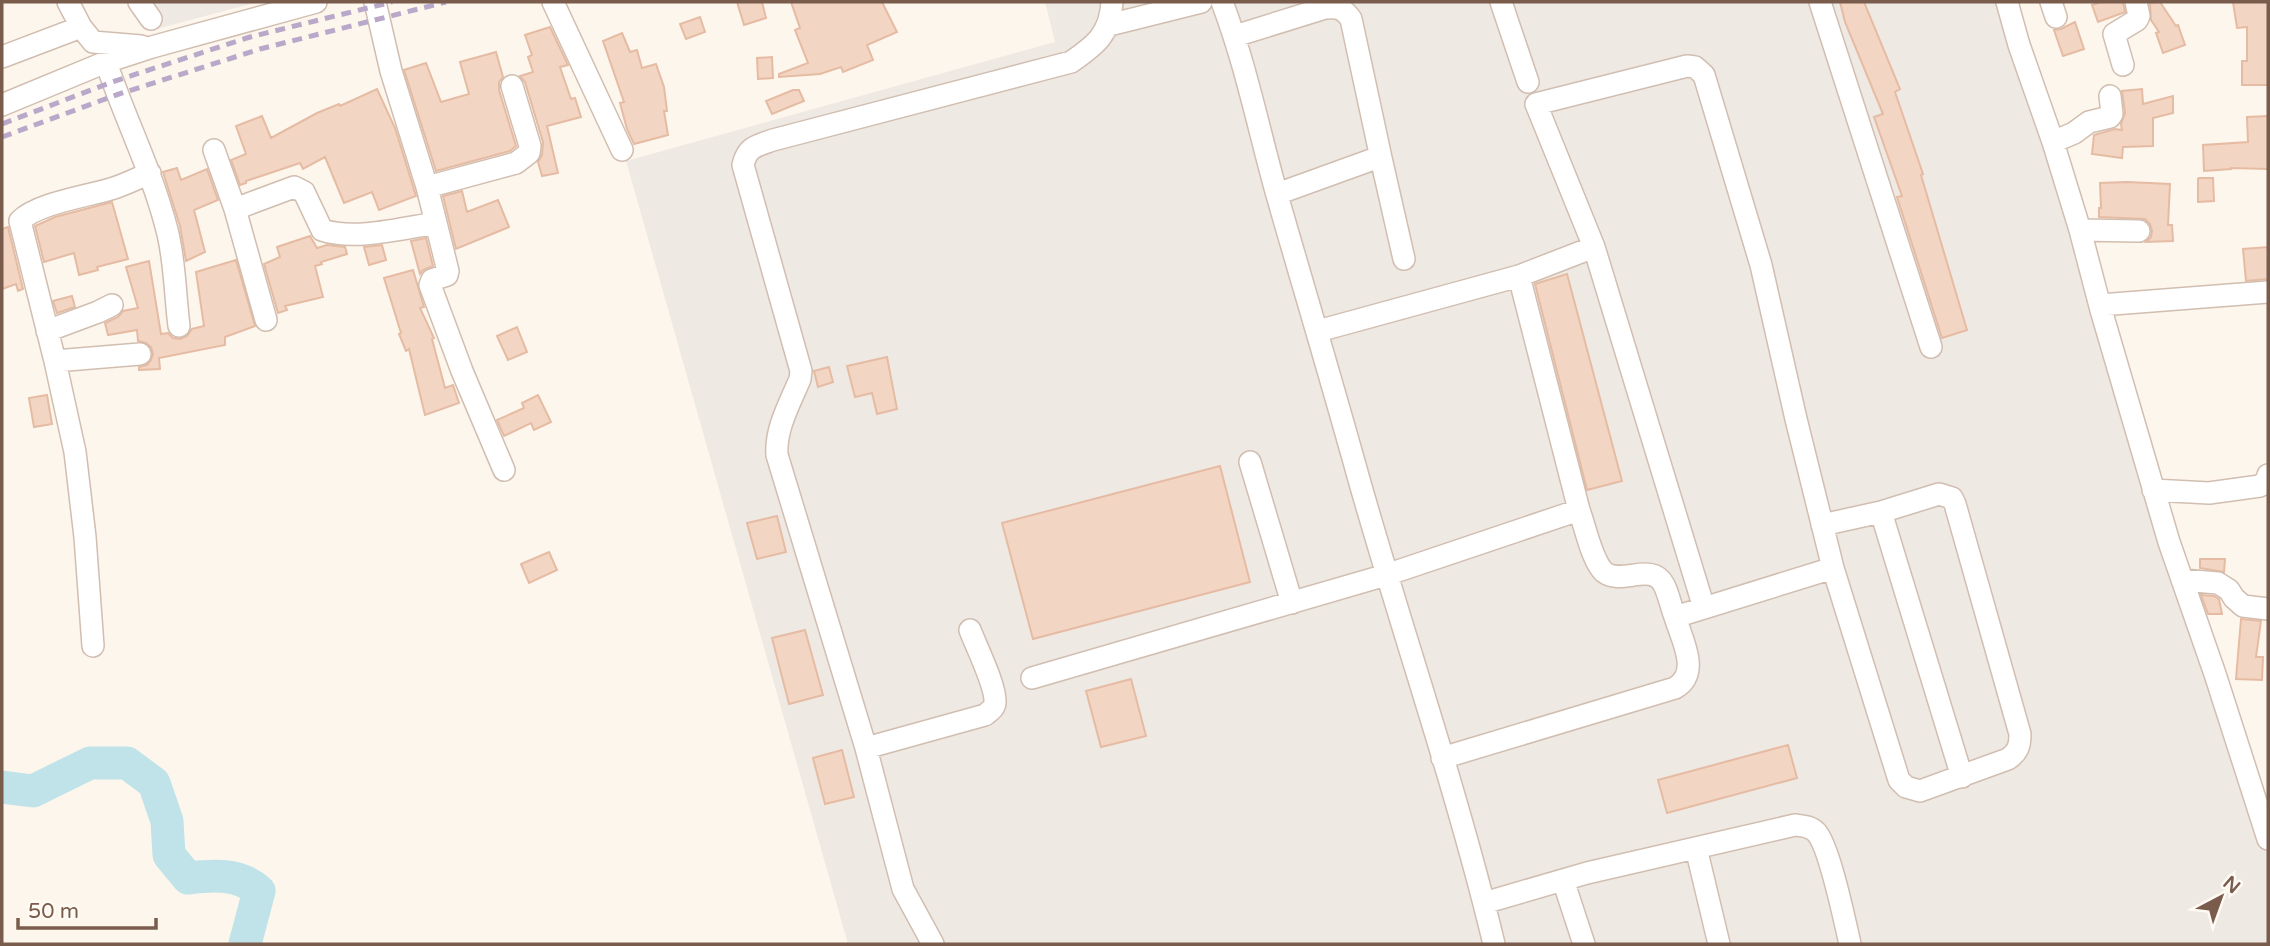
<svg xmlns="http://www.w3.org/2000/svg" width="2270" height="946" font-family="'Varela Round',sans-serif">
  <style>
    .industrial { fill: #efe9e4 }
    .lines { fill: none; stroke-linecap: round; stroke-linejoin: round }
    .river { stroke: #bfe3e8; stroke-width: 33 }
    .building { fill: #f3d5c3; stroke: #e6bba3; stroke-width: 2 }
    .minor-casing { stroke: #d1beb0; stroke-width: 24 }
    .minor { stroke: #fff; stroke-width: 21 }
    .rail { stroke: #b9a8c9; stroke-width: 5; stroke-dasharray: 10 7; stroke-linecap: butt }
  </style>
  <rect width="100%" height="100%" fill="#fdf6ec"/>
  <path class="industrial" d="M134 2H258L153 30Z
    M1045 2H2007L2268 852V944H848L626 161 1055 42Z"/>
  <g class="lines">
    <path class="river" d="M2 787 33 791 90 763H127L154 783 167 821 169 855 188 878C214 875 239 873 259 891L245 944"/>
  </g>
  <path class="building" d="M737 2H762L766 18 744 25Z
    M791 2H882L897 32 867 45 873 60 843 72 841 67 820 74 779 77V74L808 63 795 30 800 28Z
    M1840 2H1864L1900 89 1895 92 1923 174 1921 175 1967 330 1942 338 1897 197 1902 196 1874 117 1883 114 1845 22Z
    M2101 2H2123L2125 12 2098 22 2092 5Z
    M2160 2 2176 26 2178 25 2185 45 2163 53 2156 33 2159 32 2151 20 2150 3Z
    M2233 2H2268V85H2242V61H2247V27L2237 28Z
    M700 17 705 32 686 39 680 24Z
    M2075 22 2084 49 2063 56 2054 30 2061 29Z
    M550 27 568 65 560 67 571 99 575 98 581 117 547 126 558 173 542 176 538 162 542 155 543 142 525 82 520 76 533 72 528 57 532 55 525 35Z
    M622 33 630 52 637 50 642 68 656 64 664 87 667 111H664L668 135 634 144 627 129 620 103 624 102 603 41Z
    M496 52 503 77 499 82V90L516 146 510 151 436 171 404 70 426 63 441 102 469 94 460 62Z
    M772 57 773 78 758 79 757 58Z
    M377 89 395 128 416 196 379 210 372 192 344 203 325 157 303 169 300 163 246 181V183L240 185 231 160 246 154 236 126 262 116 271 138 317 113 339 104 340 106Z
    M2142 89 2143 104 2173 96V113L2153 118V146L2123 147 2122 158 2092 154 2094 135 2115 129 2122 130 2121 124 2125 113 2122 91Z
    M793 90H799L804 101 772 114 766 101Z
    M2268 116V169L2231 168V169L2204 171 2203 145 2248 142 2247 117Z
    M177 168 181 180 207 169 218 200 194 210 205 252 186 261 180 226 163 172Z
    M2199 178H2213L2214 201 2198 202V179Z
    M2127 182 2170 184 2168 225H2172L2173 241 2146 242 2151 237 2152 231 2150 224 2145 219 2099 217V208H2101L2100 183Z
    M462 191 467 212 498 200 509 227 456 249 443 196Z
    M112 202 128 259 97 267 98 270 79 275 74 253 44 262 35 226 55 217Z
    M8 227 23 289 18 291 16 284 2 289V229Z
    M310 236 317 248 327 245 345 247 347 254 321 262 322 264 315 266 323 297 285 306 287 310 278 313 264 264 280 257 277 247Z
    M426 238 433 266 423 270 420 274 411 241Z
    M382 245 386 260 369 265 364 247Z
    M2268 247V279L2246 281 2243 249Z
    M236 260 255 326 225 337V345L159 358 160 369 139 370V367L147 365 151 360 153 354 151 347 146 343 138 341 137 330 108 335 105 323 118 317 123 311 138 308 126 267 149 261 161 334 168 333 173 338 180 339 187 336 192 329 204 326 196 272Z
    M413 270 424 307 420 308 434 338 432 339 445 388 453 385 459 403 425 415 409 349 406 351 399 334 401 333 384 278Z
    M1567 274 1622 481 1587 490 1535 284Z
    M72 296 75 307 57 313 53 301Z
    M517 327 527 352 508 360 497 336Z
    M887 357 897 409 877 414 872 393 855 397 847 366Z
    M829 367 833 382 818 387 814 371Z
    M47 395 52 424 34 427 29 398Z
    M538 395 551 422 534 430 531 423 504 436 497 420 524 408 522 403Z
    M1220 466 1250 582 1033 639 1002 523Z
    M777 516 786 552 757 559 747 523Z
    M549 552 557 570 529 583 521 564Z
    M2200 559H2225L2224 572 2200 568Z
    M2201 595 2214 596 2219 599 2222 614H2208Z
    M2241 619 2261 621 2256 657H2263L2262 680 2236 679Z
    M805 630 823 695 789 704 772 638Z
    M1131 679 1146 736 1101 747 1086 691Z
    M1788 745 1797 778 1667 813 1658 780Z
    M842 750 854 797 825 804 813 758Z"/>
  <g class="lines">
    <g class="minor-casing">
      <path id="minor" d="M68 2 81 27
        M139 2 151 19
        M375 2 391 71 427 187 448 271 447 275 432 280 430 285 462 371 504 470
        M553 2 622 150
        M1222 2C1246 65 1259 131 1277 195 1304 289 1332 382 1358 476 1402 632 1456 786 1494 944
        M1501 2 1528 82
        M1820 2 1931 347
        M2007 2 2019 45 2053 142 2080 230 2101 310 2169 542 2215 674 2268 839
        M2051 2 2056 17
        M1109 25 1201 2
        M1235 36 1325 8C1338 7 1343 8 1351 19L1381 158
        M2 57 81 27 93 42 141 46
        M106 62C125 119 152 171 167 230 175 260 175 295 179 326
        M2123 65 2114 34 2137 20 2139 16 2136 2
        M2 105 106 62 152 47 316 2
        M2053 142 2074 133 2089 122 2110 117 2112 114 2110 96
        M214 150 235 209 294 187 304 192 322 230C355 241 403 228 436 223
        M427 187 516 163 529 153 530 146 512 86
        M1277 194 1371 160 1381 158 1404 259
        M235 209 266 320
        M2080 230 2139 231
        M1519 276 1594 247
        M2100 305 2268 292
        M47 331 98 312 112 305
        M140 354 55 361 20 221C37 203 89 196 114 188 126 184 138 178 150 173
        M55 361 75 452 85 537 93 646
        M1250 462 1292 603
        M2153 490 2209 493 2260 486 2266 481 2268 475
        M1579 510C1585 526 1592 561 1604 572 1621 586 1652 561 1664 585 1669 595 1671 607 1675 617
        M1881 512 1962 777
        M2182 580 2218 583 2229 590 2234 598 2243 606 2268 609
        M1704 608 1594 247 1536 104 1687 66 1695 67 1704 75 1761 265 1796 419 1833 568 1899 780 1906 787 1920 791 2008 759C2018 752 2020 746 2020 734L1955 504 1952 498 1939 494 1881 512 1822 525
        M1032 678 1386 575 1579 510 1519 276 1318 331
        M866 748 985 715C990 711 995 708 995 702 996 686 976 646 970 630
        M1442 758 1675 688C1701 673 1682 640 1675 617L1833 568
        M1696 848 1719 944
        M1563 880 1584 944
        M1484 903 1587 873 1795 825C1803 826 1810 826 1816 832 1829 845 1845 922 1850 944
        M933 944 903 889 866 748 777 455C775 429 790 403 800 379L801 371 743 165C747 147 756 146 773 140L1071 62C1096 45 1110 34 1112 2"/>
    </g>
    <use href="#minor" class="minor"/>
    <path class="rail" d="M2 124 112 82 250 37 392 2
      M2 137 116 95 260 49 446 2"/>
  </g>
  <rect width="2270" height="946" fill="none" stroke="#7a5c4d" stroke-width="7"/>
  <g transform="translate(2221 897) rotate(41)" stroke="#fffaf3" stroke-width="5" paint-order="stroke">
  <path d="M0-5L12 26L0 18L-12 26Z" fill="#7a5c4d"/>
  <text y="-10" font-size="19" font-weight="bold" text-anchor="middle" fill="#7a5c4d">N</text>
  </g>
  <path d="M18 918v10h138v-10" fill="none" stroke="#7a5c4d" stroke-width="3.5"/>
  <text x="28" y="918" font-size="21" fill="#7a5c4d" stroke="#fffaf3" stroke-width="5" paint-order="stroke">50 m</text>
</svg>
